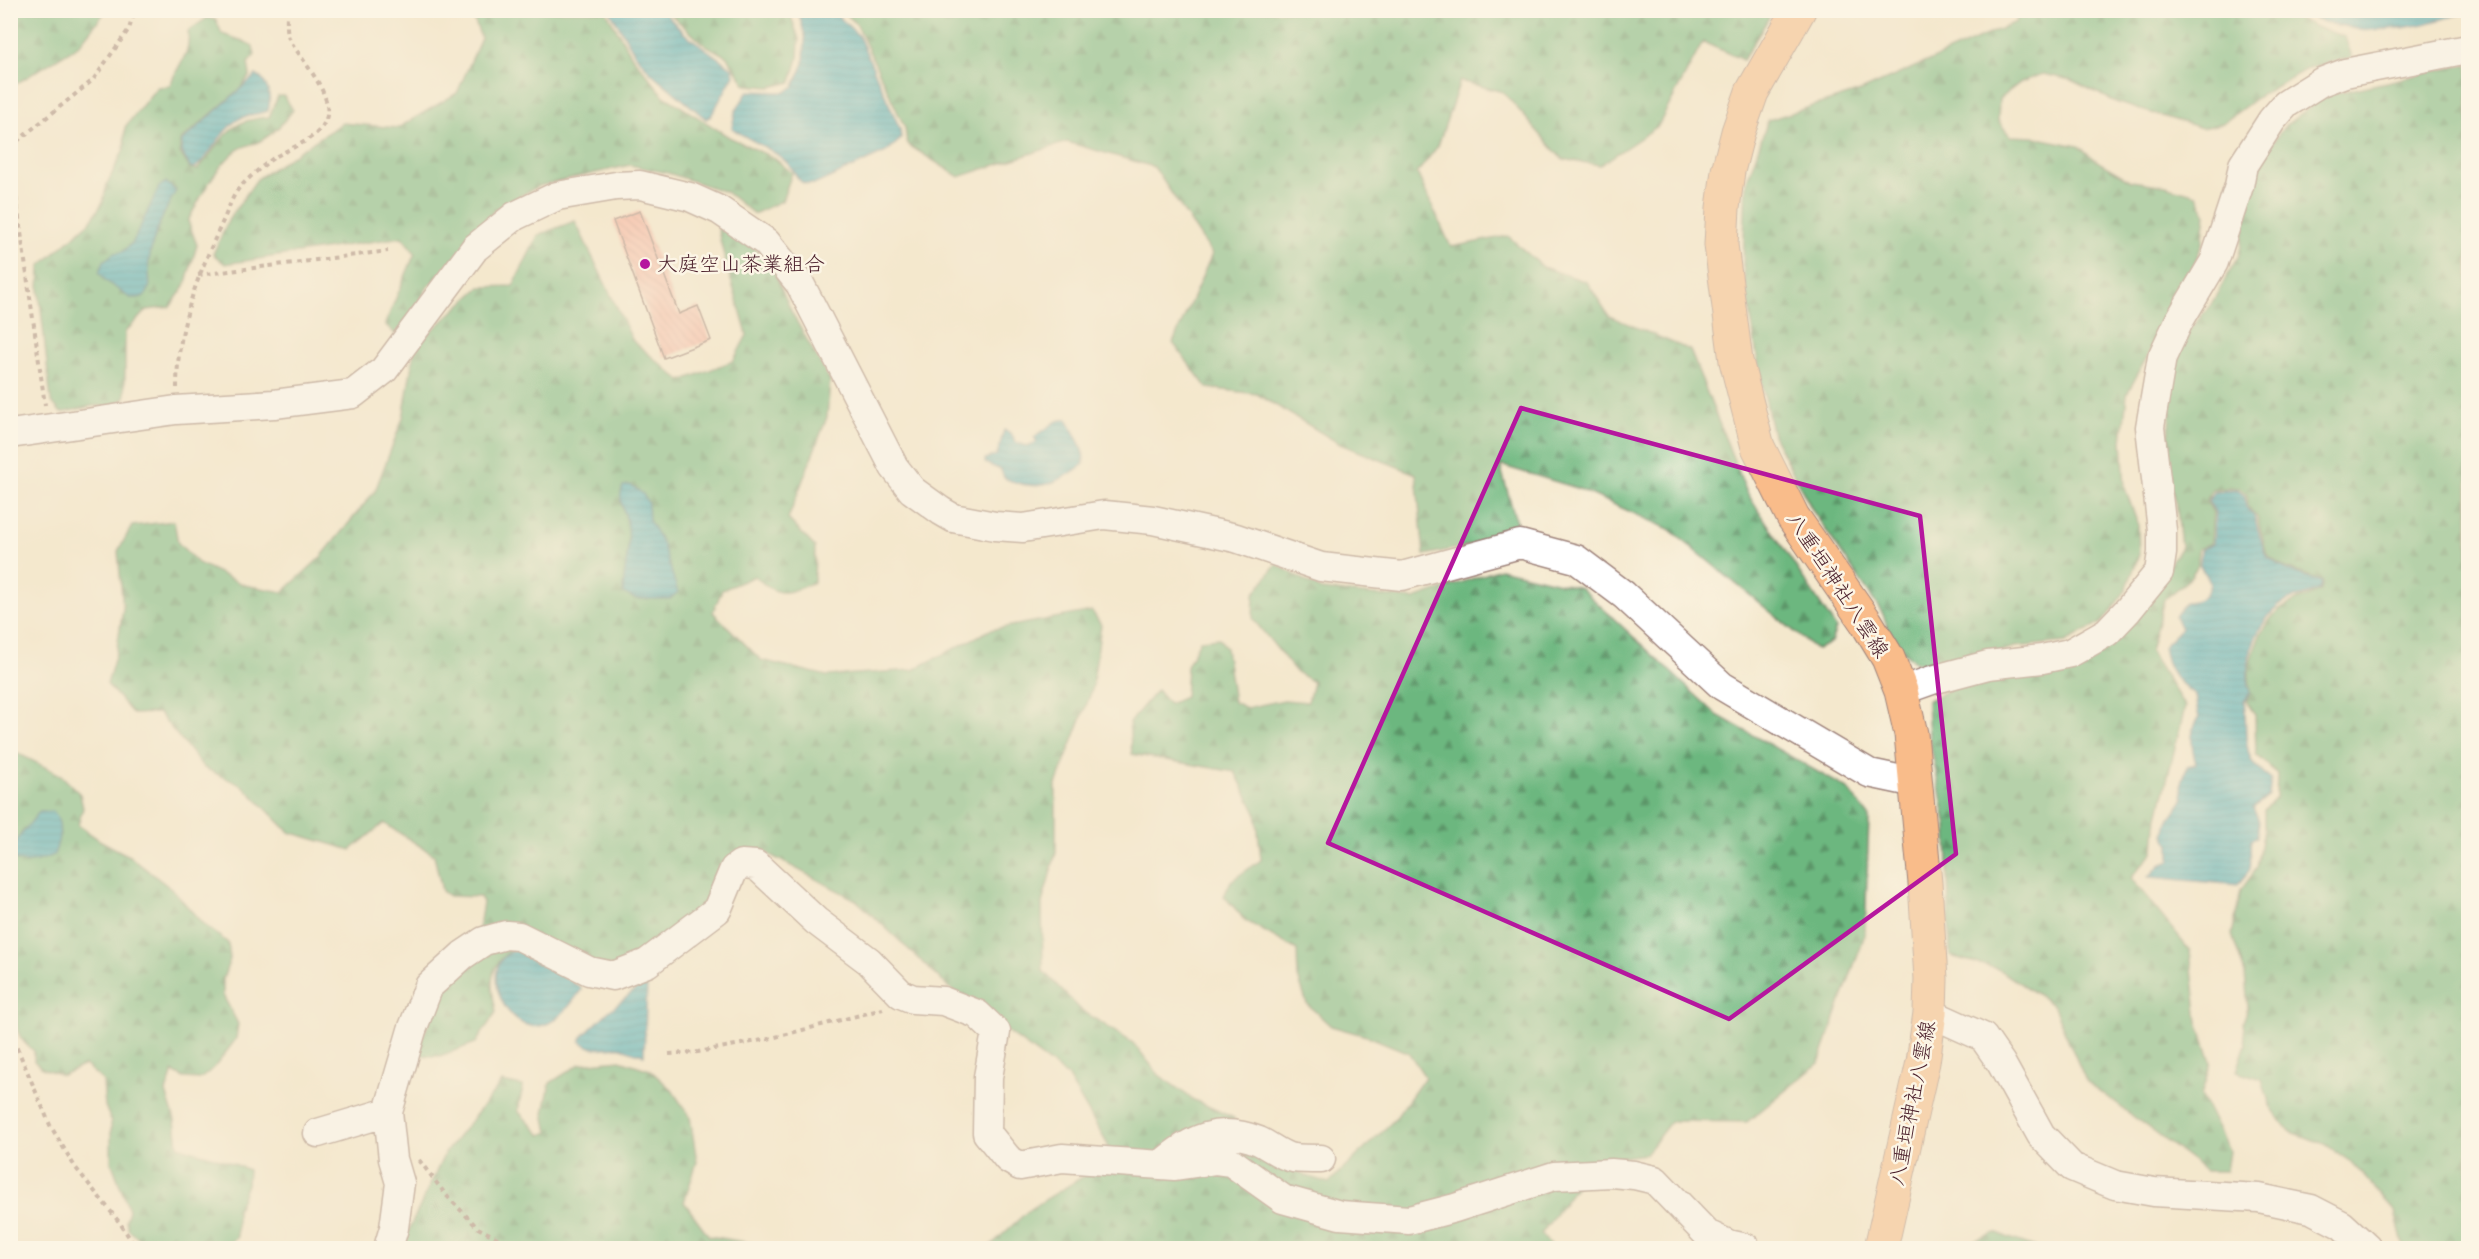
<svg xmlns="http://www.w3.org/2000/svg" width="2479" height="1259" font-family="'Gochi Hand','Klee One',sans-serif">
  <style>
    .forest { fill: url(#forest-firs); stroke: #5b6b55; stroke-width: 1.5 }
    .water { fill: url(#water-rules); stroke: #426472; stroke-width: 1.5 }
    .building { fill: url(#building-back-hatch) }
    .lines { fill: none; stroke-linecap: round; stroke-linejoin: round }
    .minor-casing { stroke: #9f847c; stroke-width: 31 }
    .major-casing { stroke: #9f847c; stroke-width: 35 }
    .path { stroke: #9f847c; stroke-width: 4; stroke-dasharray: 4.5 4.5; stroke-linecap: butt }
    .minor { stroke: #fff; stroke-width: 28 }
    .major { stroke: #f9bc8a; stroke-width: 33 }
    .marked { fill: none; stroke: #b5179e; stroke-width: 4.5; stroke-linejoin: round }
    .poi-dot { fill: #b5179e; stroke: #fcf5e5; stroke-width: 2 }
    .labels { text-anchor: middle; stroke-width: 5; stroke-linejoin: round; paint-order: stroke }
    .poi-label { font-size: 21px; fill: #4a1f2b; stroke: #fcf5e5; text-anchor: start }
    .street-label { font-size: 21px; fill: #4a1f2b; stroke: #fcf5e5 }
  </style>
  <defs>
    <pattern id="forest-firs" width="22" height="20" patternUnits="userSpaceOnUse" patternTransform="scale(1.5)"><rect width="22" height="20" fill="#6cb77f"/><path d="M5 1l3.5 6h-7zM16 11l3.5 6h-7z" fill="#5b9468"/></pattern>
    <pattern id="water-rules" width="6" height="5" patternUnits="userSpaceOnUse" patternTransform="scale(1.5)"><rect width="6" height="5" fill="#3aa9b9"/><path d="M0 2.5h6" fill="none" stroke="#338997"/></pattern>
    <pattern id="building-back-hatch" width="6" height="6" patternUnits="userSpaceOnUse" patternTransform="scale(1.5)"><rect width="6" height="6" fill="#fba897"/><path d="M-1 5l2 2M0 0l6 6M5-1l2 2" fill="none" stroke="#cd887b"/></pattern>
  </defs>
  <rect width="100%" height="100%" fill="#fcf5e5"/>
  <filter id="ink" filterUnits="userSpaceOnUse"><feTurbulence type="fractalNoise" baseFrequency=".0167" numOctaves="2"/><feDisplacementMap in="SourceGraphic" scale="12" xChannelSelector="R" yChannelSelector="G"/><feConvolveMatrix kernelMatrix="1 2 1 2 8 2 1 2 1" color-interpolation-filters="sRGB"/></filter>
  <filter id="wash" filterUnits="userSpaceOnUse"><feTurbulence type="fractalNoise" baseFrequency=".008" numOctaves="4" result="noise"/><feDisplacementMap in="SourceGraphic" scale="24" xChannelSelector="R" yChannelSelector="G"/><feGaussianBlur stdDeviation="1.35" result="paint"/><feColorMatrix in="noise" values="0 0 0 0 0 0 0 0 0 0 0 0 0 0 0 0 0 1.4 0 .05"/><feComposite in="paint" operator="in"/></filter>
  <g filter="url(#wash)">
    <rect width="100%" height="100%" fill="#f4e8cd"/>
    <path class="forest" d="M11 10H106V11L78 46 11 87Z
      M471 11H606L632 56 664 96 729 137 774 158 792 173 782 201 754 214 726 192 668 173 630 165 539 186 495 209 453 267 428 286 412 315 395 334 385 324 415 253 402 237 225 264 213 254 229 219 257 179 342 123 398 128 457 93 481 38Z
      M667 11H789L799 39 798 58 791 82 770 87 746 85 727 57 702 43Z
      M843 11H1773L1743 60 1703 42 1658 126 1600 165 1562 159 1503 92 1460 81 1438 146 1417 173 1451 247 1508 236 1543 267 1587 282 1609 316 1690 350 1747 493 1836 628 1831 642 1817 650 1669 529 1577 488 1500 465 1517 525 1473 545 1424 555 1416 474 1340 444 1257 394 1207 388 1173 343 1212 254 1154 167 1067 142 959 177 907 144 905 128 857 25Z
      M2018 11H2282L2316 27 2345 37 2352 57 2308 68 2258 97 2223 123 2202 128 2118 103 2071 80 2043 74 2021 82 1999 99 1998 121 2010 136 2033 137 2078 146 2100 163 2131 181 2166 186 2197 195 2206 215 2202 244 2188 281 2127 394 2122 441 2125 488 2138 525 2139 555 2126 590 2103 622 2066 642 2015 647 1946 667 1916 662 1894 645 1883 614 1813 511 1773 435 1760 375 1743 266 1746 184 1768 120 1861 91 2016 22Z
      M207 18 216 20 222 34 243 41 253 46 255 55 248 63 250 75 240 89 180 141V153L190 168 197 170C224 141 224 120 269 117L278 96H284L293 110C283 123 274 134 258 142 251 145 242 146 236 151 214 169 201 196 188 221L197 245 185 286 170 307 147 310 125 332V398L113 406H92L61 413 51 401 39 290 40 266 90 222 103 202 107 184 124 149 125 127 157 87 170 86C177 63 191 58 188 31Z
      M2468 64V1248H2404L2395 1211 2352 1163 2325 1144 2289 1131 2270 1106 2262 1079 2237 1071 2246 1044 2243 1022 2248 1008 2245 974 2232 935 2241 890 2257 868 2264 829V810L2276 798 2277 774 2256 754 2255 715 2246 701C2253 689 2248 682 2249 669 2250 660 2254 650 2257 642 2271 607 2289 604 2321 591L2323 581 2286 568 2267 555 2257 517 2248 507 2247 495 2239 488 2213 489 2206 501 2213 512 2211 543 2198 549V565L2189 579 2164 600 2150 651 2185 707 2156 825 2154 851 2131 878 2190 951 2198 1022 2211 1062 2201 1095 2229 1151 2226 1171H2206L2086 1081 2053 1005 1998 969 1950 956 1947 826 1929 737 1927 701 1956 686 2025 674 2139 609 2181 547 2177 509 2166 466 2170 412V352L2210 306 2239 255 2258 161 2284 127 2323 96Z
      M575 221 633 341 681 381 733 361 747 335C738 300 725 266 718 230L725 225 750 244 773 270 792 313 830 381 827 417 788 519 815 547 814 582C787 594 778 599 755 576L722 590 713 612 761 660 827 676 913 670 990 630 1092 611 1101 625 1092 690 1056 785V853L1042 903 1043 971 1081 1010 1133 1043 1159 1075 1194 1100 1234 1118 1235 1142 1306 1176 1329 1183 1395 1119 1425 1077 1409 1053 1370 1037 1331 1026 1307 1004 1298 977 1297 950 1246 921 1224 896 1231 881 1261 860 1256 813 1235 772 1132 754 1129 723 1157 690 1169 704 1185 697 1187 666 1200 640 1219 638 1226 648 1234 702 1246 708 1284 700 1308 702 1313 682 1296 672 1253 619 1254 594 1276 564 1322 590 1414 599 1500 569 1581 588 1717 715 1848 789 1869 816 1865 934 1819 1063 1747 1122 1671 1121 1645 1154 1594 1161 1541 1234 1552 1248H988L1030 1209 1102 1165 1108 1145 1067 1076 954 992 856 900 759 849 721 867 714 901 670 935 615 967 515 947C487 966 490 982 496 1012L476 1043 440 1056 415 1055 449 976 477 940 483 902 480 897 449 896 442 891 434 855 384 823 351 850 289 832 243 786 204 768 159 713 133 714 107 684 116 653 123 609 118 551 132 526 174 521 178 543 198 563 244 585 283 592 321 557 375 491 403 418 415 346 480 287 513 286 538 235Z
      M11 750 61 775 80 794 83 808 78 825 101 841 129 856 173 890 202 923 228 943 230 959 223 979V995L238 1024 236 1039 214 1068 200 1079 184 1078 173 1072 166 1092 175 1120 178 1146C201 1154 226 1159 248 1170L247 1184 237 1210V1238L220 1248H149L128 1229 126 1220 129 1210 111 1161V1121L105 1106 103 1081 85 1065 62 1075 42 1068 34 1061V1051C4 1029 24 1013 11 998Z
      M620 1060 650 1070 672 1090 690 1117 697 1162 684 1202 709 1236 780 1248H405L406 1236 445 1153 502 1082 523 1086 518 1111 541 1135 548 1132 544 1113 550 1083 580 1064Z
      M1995 1233 2038 1248H1953Z"/>
    <path class="water" d="M2468 10C2463 15 2451 16 2443 19 2395 33 2343 36 2299 11Z
      M610 11H663L684 33 732 68 734 75 711 116 706 119 650 72 635 54Z
      M798 11H833L859 36 900 129 901 139 886 152 816 184C796 186 799 176 788 164 775 149 748 141 732 128L735 112 748 91 785 92 794 86 804 63 805 36Z
      M256 75C268 81 272 98 268 111 257 115 246 114 236 121 219 133 211 155 195 168L190 167 181 151 182 141Z
      M166 182 176 191C163 214 153 235 149 261 147 271 153 286 147 293 143 299 136 298 130 298L106 281 99 272 104 261 114 253 122 252 133 242 159 187Z
      M1067 419 1083 450 1084 464C1056 485 1038 493 1004 478L1001 470 985 463V459L997 455 1004 430 1011 433 1016 442 1027 446 1037 442 1034 437 1057 421Z
      M631 485 643 494 648 503 649 520 662 542 678 592 670 599H635L623 593C623 569 632 546 627 522 624 508 617 500 623 486Z
      M2238 490 2245 496 2246 507 2254 516 2266 556 2287 570 2322 582 2320 590C2310 594 2299 596 2289 600 2265 611 2249 644 2248 669 2247 677 2249 685 2250 693L2244 701C2247 719 2243 747 2253 763 2257 769 2266 774 2271 779L2269 795 2253 808 2259 821 2257 838 2251 840C2249 848 2252 866 2250 869 2247 875 2241 879 2238 885L2149 877 2160 865 2170 861V845L2164 835 2169 820 2183 800 2181 786 2187 766 2196 764C2192 749 2188 731 2199 719L2195 695C2176 680 2167 672 2163 647L2181 629 2175 616 2186 602C2201 601 2207 597 2210 583L2200 566 2201 550 2213 543 2215 512 2208 501 2215 491Z
      M53 811C64 823 59 841 54 855 40 861 25 866 11 858V847L39 812Z
      M517 950 545 965 580 987 581 990C572 1003 560 1020 544 1025 507 1039 473 961 517 950Z
      M642 985 647 987 644 1055C636 1054 629 1050 621 1048 603 1045 598 1055 580 1041L582 1037 609 1011Z"/>
    <g id="blocks">
      <path class="building" d="M640 211 679 314 698 306 711 340 664 358 613 221Z"/>
    </g>
  </g>
  <g filter="url(#ink)">
    <use href="#blocks" fill-opacity="0" stroke="#9f847c" stroke-width="1.5"/>
    <g class="lines">
      <g class="minor-casing">
        <path id="minor" d="M10 434 176 410 274 404 353 394 384 370 475 248 515 216 557 196 616 186 640 185 690 197 719 210 766 242 800 284 894 467 912 490 941 511 953 518 995 526 1023 528 1104 515 1153 520 1236 538 1321 567 1402 576 1520 544 1576 559 1624 595 1722 686 1869 773 1916 783
          M1901 691 1932 680 1988 665 2042 659 2070 653 2107 632 2128 610 2159 572 2162 553V530L2150 427 2162 357 2179 321 2214 262 2239 186 2243 165 2272 120 2286 104 2321 82 2345 73 2468 49
          M1930 1013 1983 1037 2001 1063 2041 1135 2072 1167 2115 1185 2154 1192 2259 1198 2311 1209 2342 1225 2367 1248
          M318 1133 388 1112
          M1161 1165 1175 1166 1216 1160 1231 1162 1283 1199 1340 1215 1409 1220 1455 1208 1554 1176 1611 1173 1634 1175 1655 1180 1707 1234 1728 1244 1746 1248
          M388 1248 394 1228 400 1183 393 1159 388 1112 412 1030 429 986 463 955 484 941 506 935 519 936 589 971 613 976 647 963 717 910 734 869 741 864 756 865 816 921 869 961 901 994 913 999 943 1001 977 1014 996 1032 988 1077 987 1133 1008 1159 1020 1166 1062 1158 1161 1165C1191 1138 1219 1125 1259 1141 1270 1146 1281 1156 1293 1158 1302 1159 1312 1159 1321 1159"/>
      </g>
      <g class="major-casing">
        <path id="major" d="M1799 10 1752 92 1738 132 1728 171 1723 208 1721 245 1736 361 1758 447 1793 517 1866 622 1888 658 1901 691 1911 734 1925 883 1931 979 1930 1013 1923 1062 1881 1248"/>
      </g>
      <path class="path" d="M10 147 93 80 129 29 135 10
        M10 153 45 405
        M198 275 388 251
        M177 388C177 326 197 278 222 223 228 211 232 195 241 186 250 177 261 167 272 159 288 148 319 140 326 119 335 94 299 58 289 38 286 30 287 19 287 10
        M10 1031 50 1125 75 1167 120 1223 136 1248
        M669 1054 698 1052 768 1039 883 1009
        M419 1160 446 1195 478 1228 518 1248"/>
      <use href="#minor" class="minor"/>
      <use href="#major" class="major"/>
    </g>
  </g>
  <path d="M0 0H2479V1259H0ZM1521 408 1920 516 1956 854 1729 1019 1328 843Z" fill="#f4e8cd" fill-opacity=".55" fill-rule="evenodd"/>
  <path class="marked" d="M1521 408 1920 516 1956 854 1729 1019 1328 843Z"/>
  <circle class="poi-dot" cx="645" cy="264" r="6"/>
  <g class="labels">
    <g class="poi-label">
      <text x="657" y="271">大庭空山茶業組合</text>
    </g>
    <g class="street-label">
      <text transform="translate(1838 585) rotate(57)" y="7">八重垣神社八雲線</text>
      <text transform="translate(1912 1103) rotate(-79)" y="7">八重垣神社八雲線</text>
    </g>
  </g>
  <rect width="2479" height="1259" fill="none" stroke="#fcf5e5" stroke-width="36"/>
</svg>
